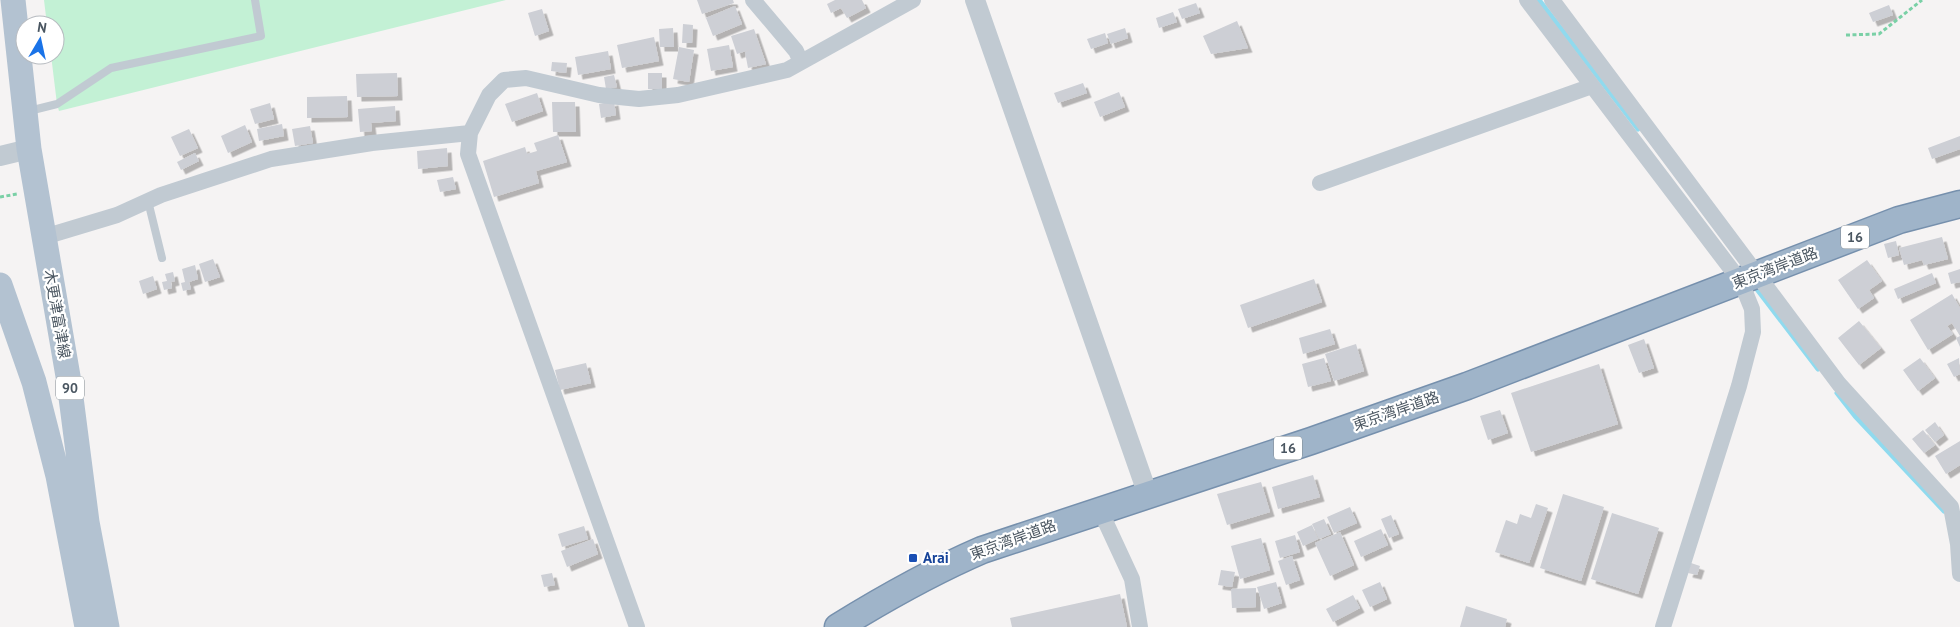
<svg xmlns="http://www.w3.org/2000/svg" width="1960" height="627" font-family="'PT Sans','Noto Sans JP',sans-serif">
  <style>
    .green { fill: #c3f1d5 }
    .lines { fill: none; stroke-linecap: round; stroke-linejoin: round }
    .stream { stroke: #90daee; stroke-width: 5 }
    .building { fill: #cdcfd5; filter: url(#shadow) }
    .trunk-casing { stroke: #7690ad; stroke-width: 29 }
    .path { stroke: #7ad0a6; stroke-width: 3; stroke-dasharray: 4 2.5; stroke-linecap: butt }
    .service { stroke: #c1cad2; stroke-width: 8 }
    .minor { stroke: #c1cad2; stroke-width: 16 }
    .tertiary { stroke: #c1cad2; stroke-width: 20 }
    .primary { stroke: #b3c2d1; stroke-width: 25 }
    .trunk { stroke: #9fb4c9; stroke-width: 26 }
    .transit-dot { fill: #1a4fb4; stroke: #fff; stroke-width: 2 }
    .labels { text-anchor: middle; stroke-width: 4.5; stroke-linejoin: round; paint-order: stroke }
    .shield { fill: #fff; stroke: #808990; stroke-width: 1 }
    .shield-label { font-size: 14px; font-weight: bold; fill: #4a5661 }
    .street-label { font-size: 15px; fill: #4a5661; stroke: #fff }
    .transit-label { font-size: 15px; font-weight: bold; fill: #164399; stroke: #fff; text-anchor: start }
  </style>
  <defs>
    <filter id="shadow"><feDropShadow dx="4.5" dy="4.5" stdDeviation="0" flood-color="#0004"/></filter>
  </defs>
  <rect width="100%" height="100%" fill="#f5f3f3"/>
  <path class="green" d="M44 0H506L59 111 57 104 51 55H55V25H47Z"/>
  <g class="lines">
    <path class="stream" d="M1539 0 1638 129
      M1753 284 1818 369
      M1837 393 1855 416 1944 511"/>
  </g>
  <path class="building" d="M697 0H733L734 3 702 14Z
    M835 0H862L866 8 847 18 841 8 831 13 827 4Z
    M1196 3 1200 13 1182 19 1178 9Z
    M1889 5 1893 15 1873 22 1869 13Z
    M735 6 742 24 713 36 706 18Z
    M542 9 549 31 535 36 528 13Z
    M1173 12 1177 22 1159 28 1156 18Z
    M1237 21 1248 48 1211 54 1203 36Z
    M683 24 693 25 692 43H682Z
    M673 28 674 47H660L659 29Z
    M1125 28 1128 38 1111 44 1107 34Z
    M754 29 766 64 748 68 745 52 752 49 737 54 731 36Z
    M1105 33 1108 43 1091 49 1087 39Z
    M654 37 659 61 622 68 617 45Z
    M729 45 733 67 711 71 707 49Z
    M679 47 694 50 689 82 673 79Z
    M608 51 611 69 578 75 575 57Z
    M552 62 567 63 566 73 551 71Z
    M397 73 398 96 357 97 356 74Z
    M648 73H662V89H648Z
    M614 75 617 87 606 89 604 77Z
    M1083 83 1087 93 1058 103 1054 93Z
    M1119 92 1125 107 1100 117 1094 102Z
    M537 93 543 111 512 122 505 104Z
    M347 96 348 117 307 118V97Z
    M614 101 616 115 601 118 599 104Z
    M552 102H575L576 132H553Z
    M270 103 274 119 255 124 250 109Z
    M395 106 396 121 371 123 372 131 360 132 358 109Z
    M282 124 284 136 259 141 257 129Z
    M245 125 252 142 228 153 221 136Z
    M310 126 313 143 295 146 292 129Z
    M189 129 198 148 180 156 171 137Z
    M558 135 567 162 536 171 539 183 494 197 483 161 525 147 527 154 537 151 534 143Z
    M1960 136V149L1932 159 1928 148Z
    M447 148 448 166 418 169 417 151Z
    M195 153 199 161 181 170 177 162Z
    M453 177 456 189 440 192 437 180Z
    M1942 237 1948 259 1924 265 1922 260 1904 265 1899 248Z
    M1896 241 1899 255 1888 258 1884 244Z
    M213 259 220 277 205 282 199 264Z
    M1867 260 1882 281 1869 290 1874 298 1858 309 1838 280Z
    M195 265 198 279 189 282 191 289 183 291 181 283 185 282 182 269Z
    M1960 269V282L1951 284 1948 273Z
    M173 272 175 281 171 282 172 288 164 290 162 282 167 281 165 274Z
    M1932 273 1936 283 1898 299 1894 289Z
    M153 276 157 289 143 294 139 281Z
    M1314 279 1322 302 1248 328 1240 305Z
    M1952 294 1960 308V347L1956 338 1960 336 1952 323 1947 326 1953 334 1928 350 1910 320Z
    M1859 321 1881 348 1859 365 1838 338Z
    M1330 329 1335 344 1303 354 1299 338Z
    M1644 339 1654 368 1639 373 1628 345Z
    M1356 344 1364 371 1334 381 1325 354Z
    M1324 358 1331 381 1308 387 1302 364Z
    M1920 358 1935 378 1918 391 1903 370Z
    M1959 358 1960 374 1954 377 1947 364Z
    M586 363 591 383 560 390 555 370Z
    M1599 364 1618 424 1531 452 1511 393Z
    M1500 410 1508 433 1488 440 1480 416Z
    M1935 422 1944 435 1935 442 1925 430Z
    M1923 430 1935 445 1924 453 1912 439Z
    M1960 441V465L1946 474 1935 456Z
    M1313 475 1320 497 1278 509 1272 487Z
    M1261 482 1270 512 1227 525 1217 494Z
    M1563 494 1604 507 1581 581 1540 568Z
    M1536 504 1548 508 1529 563 1495 552 1506 520 1517 524 1520 514 1531 518Z
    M1350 507 1357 523 1334 533 1327 517Z
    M1612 513 1659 528 1638 594 1591 579Z
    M1391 515 1399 534 1389 538 1381 519Z
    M1324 519 1331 534 1319 539 1312 524Z
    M1312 525 1318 539 1303 546 1297 532Z
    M584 526 588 539 562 547 558 534Z
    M1381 529 1388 545 1361 557 1354 541Z
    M1340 532 1354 565 1330 576 1315 543Z
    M1295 535 1300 552 1280 558 1275 541Z
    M1261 538 1270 570 1240 579 1231 546Z
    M593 539 598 554 567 567 561 551Z
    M1292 556 1300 580 1286 585 1278 561Z
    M1691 563 1700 566 1697 575 1688 573Z
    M1221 570 1235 572 1232 587 1218 585Z
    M552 573 555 585 544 587 541 575Z
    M1276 582 1282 603 1264 609 1257 587Z
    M1380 582 1387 599 1370 607 1362 590Z
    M1256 588V607L1232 608 1231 589Z
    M1120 594 1127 627H1012L1010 618Z
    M1353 595 1360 608 1333 622 1326 609Z
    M1466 606 1507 619 1505 627H1460Z"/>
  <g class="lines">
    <g class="trunk-casing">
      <path id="trunk" d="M838 627C885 598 931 572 982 550L1311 441 1467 386 1899 220 1960 204"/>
    </g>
    <path class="path" d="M1846 35 1879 34 1922 0
      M0 197 17 194"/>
    <path class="service" d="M29 111 57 104 111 68 261 36 255 0
      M148 201 162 258"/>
    <path class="minor" d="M753 0 796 51 801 62
      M1527 0 1741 282 1752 309 1753 332 1739 386 1663 627
      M1552 0 1839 384 1951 507 1958 544 1960 574
      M1320 183 1592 86
      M44 237 117 215 161 195 271 159 372 143 470 133
      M1100 510 1132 579 1140 627
      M637 627 468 154 470 133 489 95 504 80 526 78 599 95 639 99 678 95 787 70 913 0"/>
    <path class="tertiary" d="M975 0 1148 495
      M0 156 29 149"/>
    <path class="primary" d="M13 0 29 149 69 382 87 522 107 627
      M0 285 34 382 58 476 87 627"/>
    <use href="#trunk" class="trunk"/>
  </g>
  <rect class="transit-dot" x="908" y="553" width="10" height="10" rx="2.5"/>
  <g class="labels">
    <g class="shield">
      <rect x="1841" y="225.5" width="28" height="23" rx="4"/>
      <rect x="56" y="376.5" width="28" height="23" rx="4"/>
      <rect x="1274" y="436.5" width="28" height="23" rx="4"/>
    </g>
    <g class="shield-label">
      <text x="1855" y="242">16</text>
      <text x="70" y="393">90</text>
      <text x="1288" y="453">16</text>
    </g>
    <g class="street-label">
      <text transform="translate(1775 268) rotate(-21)" y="5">東京湾岸道路</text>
      <text transform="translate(57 314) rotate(80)" y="5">木更津富津線</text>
      <text transform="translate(1396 411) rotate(-19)" y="5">東京湾岸道路</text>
      <text transform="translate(1013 540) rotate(-20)" y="5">東京湾岸道路</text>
    </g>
    <g class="transit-label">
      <text x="923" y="563">Arai</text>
    </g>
  </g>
  <g transform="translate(40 40) rotate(9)"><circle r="24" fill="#ffffff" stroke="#b7bbc0"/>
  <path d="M0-4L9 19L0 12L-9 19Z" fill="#1a73e8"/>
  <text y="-8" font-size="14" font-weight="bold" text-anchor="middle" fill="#4a5661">N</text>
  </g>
</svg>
